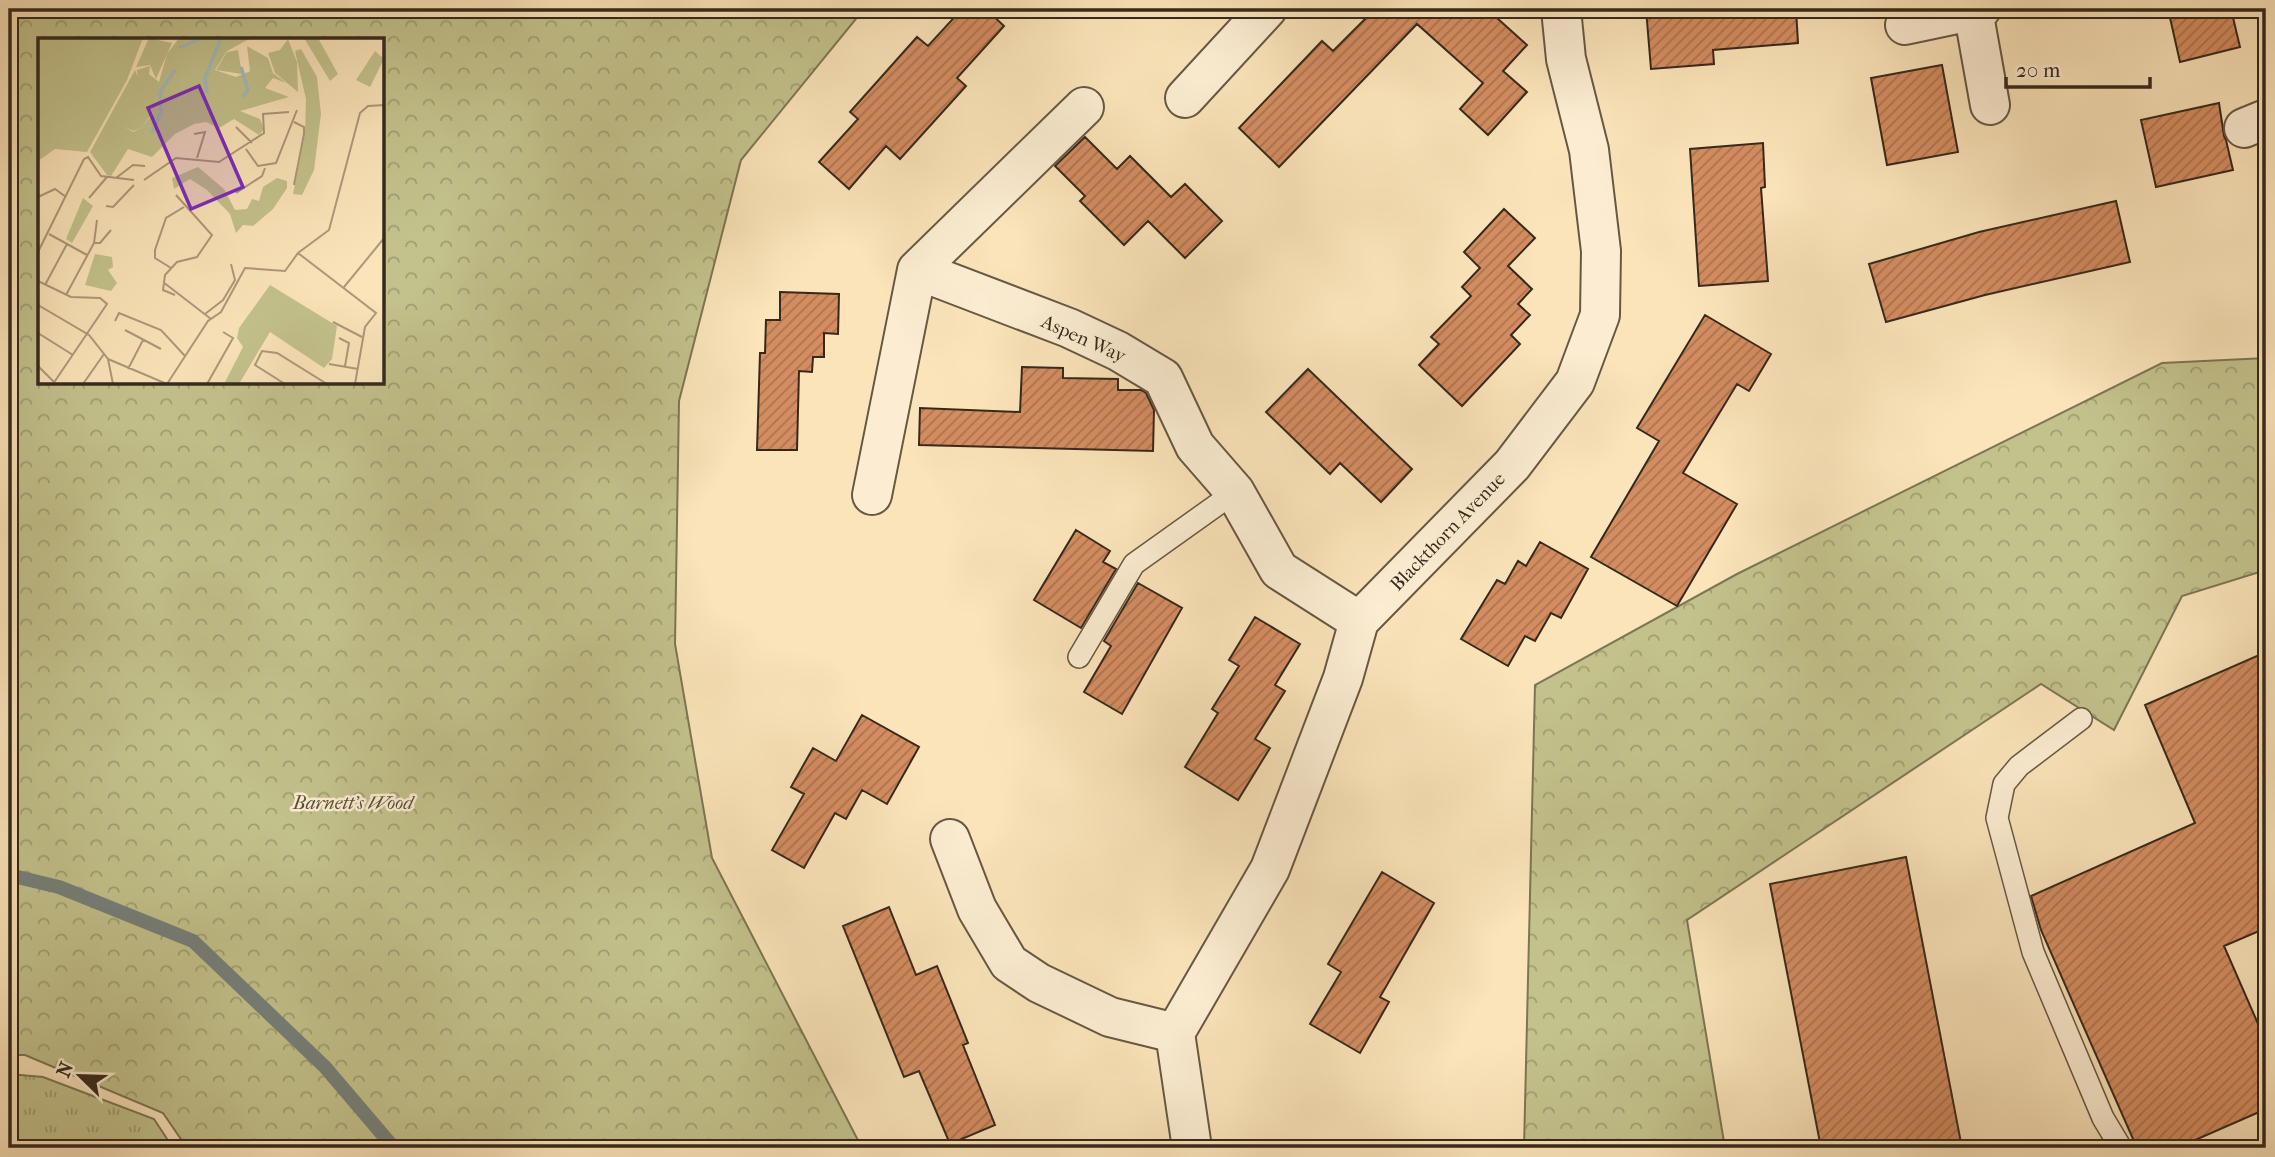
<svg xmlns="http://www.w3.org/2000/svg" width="2275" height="1157" font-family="'IM FELL French Canon',serif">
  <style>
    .grass { fill: url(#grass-tufts); stroke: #7c7654; stroke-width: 2 }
    .forest { fill: url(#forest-crowns); stroke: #7c7654; stroke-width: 2; fill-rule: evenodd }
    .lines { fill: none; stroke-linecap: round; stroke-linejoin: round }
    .stream { stroke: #77817b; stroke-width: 14 }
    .building { fill: url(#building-hatch); stroke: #36291c; stroke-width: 2 }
    .service-casing { stroke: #675844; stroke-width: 24 }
    .minor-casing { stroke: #675844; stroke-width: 42 }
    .service { stroke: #fcedd2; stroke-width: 21 }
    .minor { stroke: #fcedd2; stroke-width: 38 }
    .labels { text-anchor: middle; stroke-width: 5; stroke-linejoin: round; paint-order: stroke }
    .street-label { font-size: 19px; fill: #36291c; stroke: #fcedd2 }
    .park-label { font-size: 19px; font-style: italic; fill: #594f38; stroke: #fcedd2 }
    .inset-river { fill: none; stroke: #a3bcbb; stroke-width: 3.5 }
    .inset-road { fill: none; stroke: #ac997b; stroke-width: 2 }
    .view { fill: #7b2cbf; fill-opacity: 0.15; stroke: #7b2cbf; stroke-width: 3.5 }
    .inset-edge { fill: none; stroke: #36291c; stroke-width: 3.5 }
  </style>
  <defs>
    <pattern id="grass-tufts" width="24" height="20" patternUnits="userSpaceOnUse" patternTransform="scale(1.75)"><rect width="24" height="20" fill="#c3c28c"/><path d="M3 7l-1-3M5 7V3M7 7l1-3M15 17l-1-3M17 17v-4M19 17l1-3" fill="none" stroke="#9f9e72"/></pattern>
    <pattern id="forest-crowns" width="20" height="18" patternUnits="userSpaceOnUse" patternTransform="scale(1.75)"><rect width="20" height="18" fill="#c3c28c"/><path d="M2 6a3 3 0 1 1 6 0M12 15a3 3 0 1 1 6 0" fill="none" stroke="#9f9e72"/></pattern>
    <pattern id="building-hatch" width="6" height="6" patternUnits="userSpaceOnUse" patternTransform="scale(1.75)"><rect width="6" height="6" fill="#d48d61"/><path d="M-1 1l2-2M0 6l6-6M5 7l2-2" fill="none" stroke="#ad734f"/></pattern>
  </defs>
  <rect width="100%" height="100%" fill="#fbe4ba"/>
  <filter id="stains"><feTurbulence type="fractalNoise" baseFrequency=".00286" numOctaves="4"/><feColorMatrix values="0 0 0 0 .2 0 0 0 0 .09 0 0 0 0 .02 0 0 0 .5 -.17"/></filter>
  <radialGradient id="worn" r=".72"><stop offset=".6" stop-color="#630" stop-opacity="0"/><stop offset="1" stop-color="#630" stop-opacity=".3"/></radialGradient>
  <path class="grass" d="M9 1074 43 1077 154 1119 173 1148H9Z"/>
  <path class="forest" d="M9 9H864L741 160 679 401 675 644 712 858 862 1148H187L163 1113 25 1055H9ZM40 40H383V383H40Z
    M2266 358V570L2182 596 2114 730 2041 684 1687 920 1725 1148H1524L1535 685 1737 574 2162 363Z"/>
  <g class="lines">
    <path class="stream" d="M9 875 59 887 193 941 325 1067 394 1148"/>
  </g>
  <path class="building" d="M962 9H986L1004 26 957 78 966 86 900 159 886 146 849 189 819 162 858 119 850 112 917 37 928 46Z
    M1375 9H1487L1527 45 1503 71 1527 92 1488 135 1460 109 1483 83 1417 24 1279 167 1239 128 1322 41 1333 51Z
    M1646 9H1796L1798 43 1713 50 1714 64 1651 69Z
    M2168 9H2231L2240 47 2180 62Z
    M1942 65 1958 152 1887 165 1871 78Z
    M2219 103 2224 136 2226 140 2233 170 2156 187 2141 120Z
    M1085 137 1117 169 1130 156 1171 197 1185 184 1222 221 1185 258 1148 221 1124 245 1080 201 1085 196 1055 166Z
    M1763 143 1765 187 1761 188 1768 281 1699 286 1690 149Z
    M2116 201 2130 262 1985 295 1886 322 1869 264 1979 232Z
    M1504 209 1535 238 1508 266 1532 289 1518 304 1530 315 1511 335 1520 344 1462 406 1419 365 1439 344 1431 337 1471 296 1462 287 1480 268 1464 252Z
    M780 292 839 294 838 334 824 333V357H813L812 372 799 371 797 450H757L760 353H765L766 320H780Z
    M1705 315 1771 354 1749 391 1737 384 1683 473 1737 504 1677 606 1591 557 1659 441 1637 428Z
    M1022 367 1063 368V378L1118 379V390H1141L1146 393 1154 410 1153 451 919 445 920 408 1020 412Z
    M1308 369 1412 469 1381 502 1340 463 1330 474 1266 412Z
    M1076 530 1110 551 1103 562 1116 569 1081 628 1034 600Z
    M1540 542 1588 569 1561 618 1551 613 1535 641 1525 636 1508 666 1461 639 1497 580 1505 584 1518 561 1526 566Z
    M1138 583 1182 608 1122 714 1084 692 1111 646 1104 641Z
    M1255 617 1300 644 1275 685 1285 691 1255 739 1270 748 1238 800 1185 767 1218 713 1212 709 1239 666 1229 660Z
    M2266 652V928L2224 946 2266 1042V1109L2177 1148H2137L2041 930 2031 896 2195 823 2145 705Z
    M862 715 919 747 887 804 862 790 846 819 835 813 804 868 772 850 804 794 791 787 813 748 836 761Z
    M1906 857 1962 1148H1821L1770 884Z
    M1382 872 1434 903 1380 997 1389 1002 1360 1053 1310 1024 1341 972 1328 964Z
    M889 907 916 975 937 966 968 1043 963 1045 995 1125 950 1144 919 1071 904 1077 843 926Z"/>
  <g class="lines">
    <g class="service-casing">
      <path id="service" d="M1079 657 1134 564 1235 492
        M2081 719 2019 766 2004 784 1997 818 2033 952 2103 1118 2121 1148"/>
    </g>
    <g class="minor-casing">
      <path id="minor" d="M1973 10 1990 105
        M1905 25 1981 9
        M1185 98 1267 9
        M2244 128 2266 119
        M917 270 1084 107
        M872 495 917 270 1069 328 1118 351 1163 378 1195 446 1235 492 1279 570 1359 621
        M950 839 977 909 1009 963 1039 983 1110 1017 1175 1033
        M1192 1148 1175 1033 1270 869 1343 678 1359 621 1512 465 1575 382 1600 315 1601 251 1589 150 1566 59 1561 9"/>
    </g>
    <use href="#service" class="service"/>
    <use href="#minor" class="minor"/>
  </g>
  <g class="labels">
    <g class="street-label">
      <text transform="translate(1084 338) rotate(24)" y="7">Aspen Way</text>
      <text transform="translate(1447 531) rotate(-46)" y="7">Blackthorn Avenue</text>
    </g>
    <g class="park-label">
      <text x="353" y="809">Barnett's Wood</text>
    </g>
  </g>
  <g transform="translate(38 38)">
    <rect width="346" height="346" fill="#fbe4ba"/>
    <path d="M111 0 134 5 118 41 112 27 98 29ZM250 1 259 24 260 54 237 35 230 15 242 12ZM209 8 230 20 235 35 212 33ZM200 12 204 36 178 32 189 14ZM97 32 114 76 103 90 95 93 87 89 96 102 77 123 73 138 69 137 52 114Z" fill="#c3c28c"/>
    <path d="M0 0H105L89 42 49 114 17 111 0 123ZM141 0H213L189 13 177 32 198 39 215 32 235 35 248 45 235 40 227 50 251 59 202 73 222 81 226 91 221 97 196 81 181 90 168 84 156 86 137 96 114 119 90 111 73 138 74 124 92 103 87 89 95 94 103 90 115 76 100 48 99 32 112 28 111 36 121 44 129 16ZM266 0H280L300 36 292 43ZM263 11 279 39 283 76 276 132 264 157 255 156 267 95 268 61 257 13ZM337 13 346 21 332 49 318 42ZM160 129 186 151 197 172 209 171 214 161 221 163 225 149 239 140 249 143V150L235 171 215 188 205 187 198 195 192 176 169 152 152 141 136 151 134 140Z" fill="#c3c28c"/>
    <path d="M45 160 55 168 34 205 28 201ZM57 216 74 219 75 229 70 232 79 245 73 253 47 247ZM232 247 299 288 294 321 286 330 232 294 201 346H186L205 309 199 300 201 290Z" fill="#c3c28c"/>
    <path d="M276 280 292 289 276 316 260 307Z" fill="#c3c28c"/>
    <path class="inset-river" d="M141 10 164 0M203 29 210 52 205 59M169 55 167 40 183 0M114 95 123 74 122 54 137 32"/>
    <path class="inset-road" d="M198 89 214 105M156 96 167 94 159 120M208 111 220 128 238 125 259 72M78 140 95 127 107 128M106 142 138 120 181 124 226 95 225 76 251 74M256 147 266 96V89L256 84M198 155 224 138 227 130M0 159 17 151 28 159M51 160 69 139M68 168 75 169 96 147M11 196 49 217M56 205H62L73 192M0 214 46 121 50 119 63 138 96 142M260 215 338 275 327 289 317 346M133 230 117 220V212L128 180 146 169M0 243 33 259 62 260 69 266 15 346M125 244 173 281M7 247 29 206M306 249 347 199M28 257 56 205 59 182M137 257 125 252 127 237 139 224 159 219 174 197 138 157M0 267 51 297 70 321 75 346M167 276 185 262 197 242 193 226M77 283 81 275 123 292 147 318M295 284 324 299M87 292 123 311M0 295 35 317M301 300 311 305 307 328M70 321 129 346M291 326 320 331M0 328 16 344M90 331 105 302M45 346 66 316M129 346 170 283 183 274 207 230 247 233 260 215 291 192 322 75 330 68 347 67M169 346 195 300 185 294M247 346 217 327 224 313 239 315 289 346"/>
    <path class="view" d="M161 48 205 149 153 171 110 70Z"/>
    <rect width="346" height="346" class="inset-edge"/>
  </g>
  <rect width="2275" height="1157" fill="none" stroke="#fbe4ba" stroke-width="35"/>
  <rect x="10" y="10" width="2254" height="1136" fill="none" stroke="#36291c" stroke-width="3.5"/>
  <rect x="18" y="18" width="2240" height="1122" fill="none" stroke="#36291c" stroke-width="2"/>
  <g transform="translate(80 1076) rotate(293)" stroke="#fcedd2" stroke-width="5" paint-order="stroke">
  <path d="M0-5L12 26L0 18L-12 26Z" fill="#36291c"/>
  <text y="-10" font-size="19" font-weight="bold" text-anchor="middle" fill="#36291c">N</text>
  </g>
  <path d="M2006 77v10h144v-10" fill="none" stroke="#36291c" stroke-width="3.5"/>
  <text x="2016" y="77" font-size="21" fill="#36291c" stroke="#fcedd2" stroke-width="5" paint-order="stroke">20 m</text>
  <rect width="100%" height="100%" filter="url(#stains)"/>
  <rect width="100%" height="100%" fill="url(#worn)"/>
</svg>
